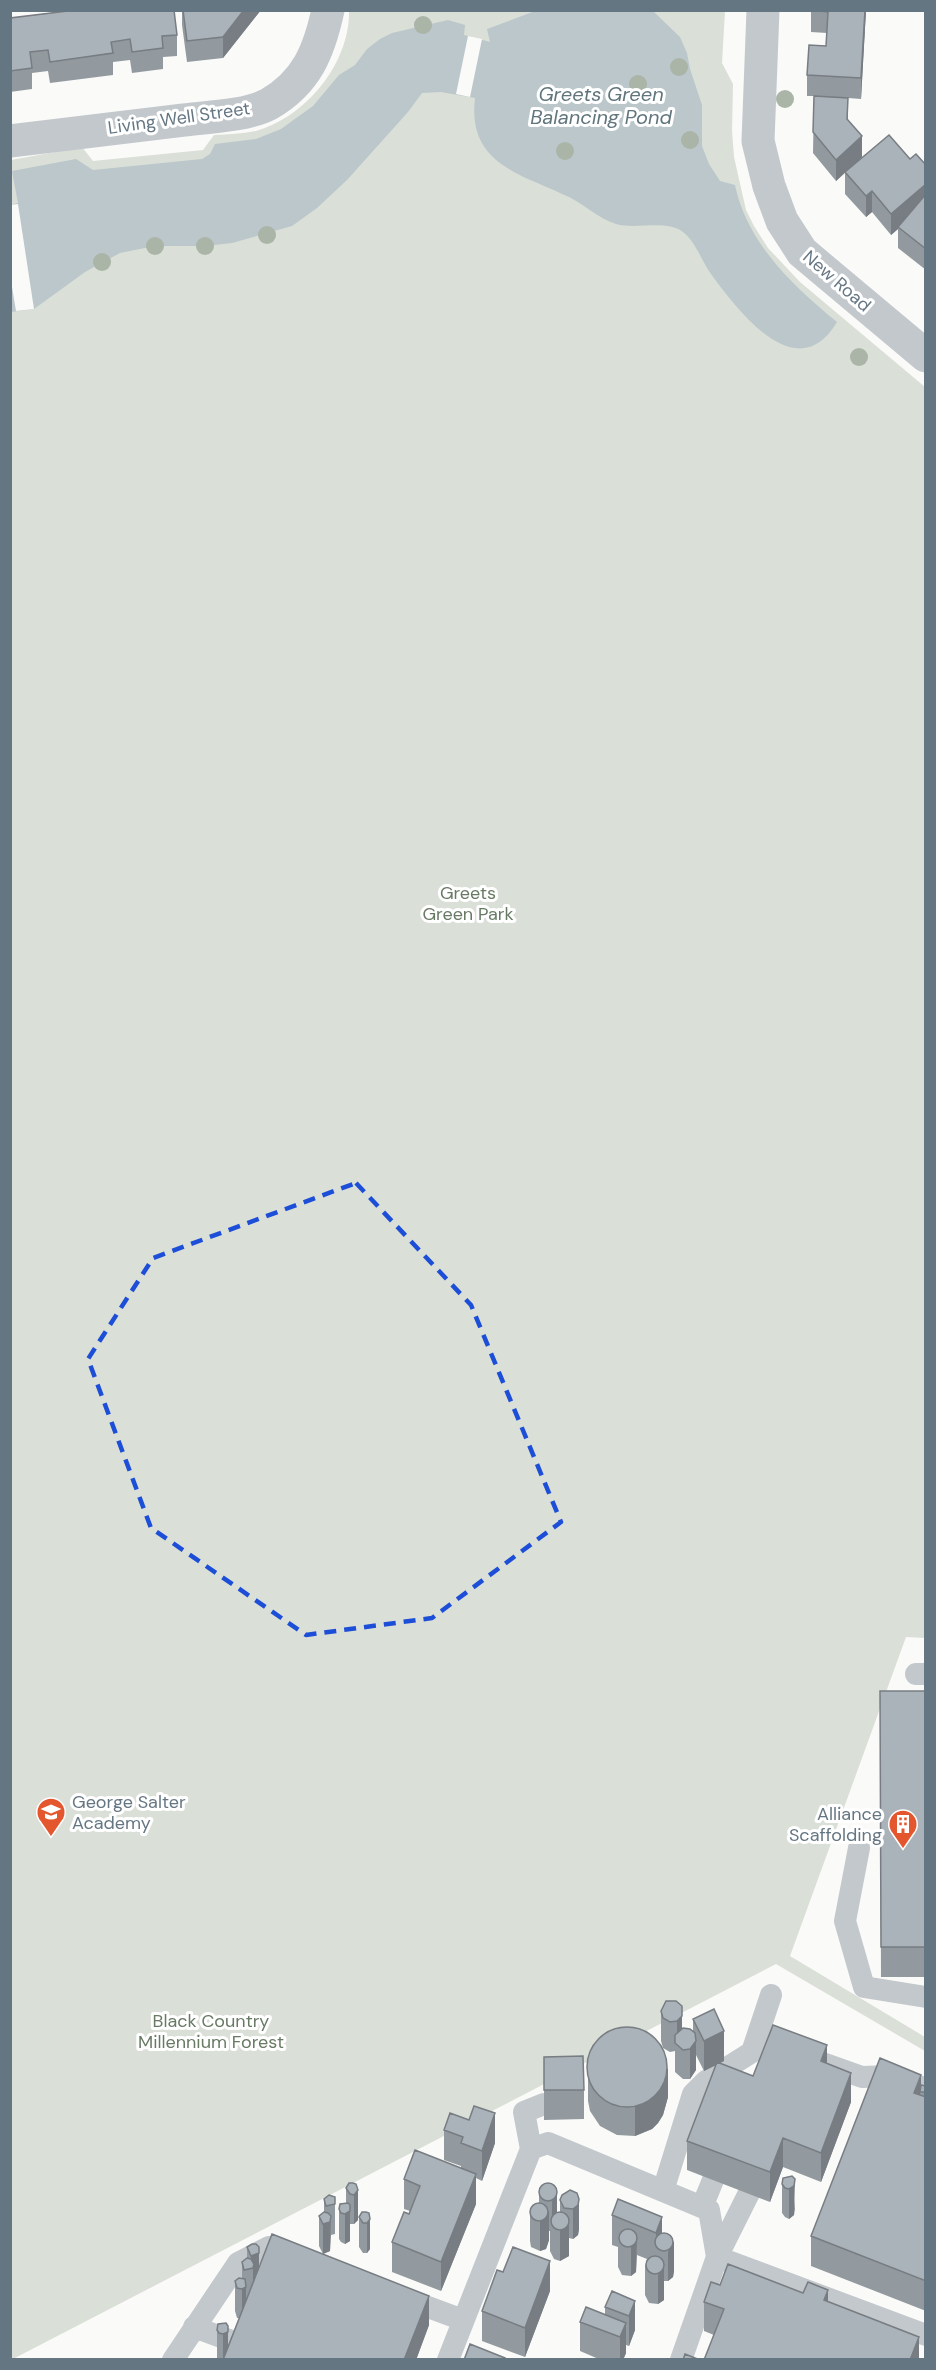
<svg xmlns="http://www.w3.org/2000/svg" width="936" height="2370" font-family="'DM Sans',sans-serif">
  <style>
    .green { fill: #dadfd7 }
    .water { fill: #bbc7cb }
    .pier { fill: #fafaf8 }
    .lines { fill: none; stroke-linecap: round; stroke-linejoin: round }
    .lane { stroke: #c3c8cc; stroke-width: 22 }
    .street { stroke: #c3c8cc; stroke-width: 33 }
    .tree { fill: #aab4a7 }
    .wall { fill: #929a9f }
    .shaded-wall { fill: #777d82 }
    .building { fill: #aab3b9; stroke: #777d82; stroke-width: 1.5 }
    .marked { fill: none; stroke: #1d4ed8; stroke-width: 4.5; stroke-dasharray: 12 8; stroke-linejoin: round }
    .labels { text-anchor: middle; stroke-width: 6; stroke-linejoin: round; paint-order: stroke }
    .street-label { font-size: 18px; fill: #657683; stroke: #fff }
    .park-label { font-size: 18px; fill: #687a64; stroke: #fff }
    .poi-label { font-size: 18px; fill: #657683; stroke: #fff; text-anchor: start }
    .water-label { font-size: 20px; font-style: italic; fill: #60757c; stroke: #fff }
  </style>
  <rect width="100%" height="100%" fill="#fafaf8"/>
  <path class="green" d="M349 11H725L722 63 733 84 732 131 734 157 746 210 754 226 768 248 800 282 925 387V1638L906 1637 790 1956 925 2037V2051L776 1964 11 2360V160L82 147 93 161 203 150 214 135C228 134 242 134 256 131 306 117 350 63 349 11Z"/>
  <path class="water" d="M535 11H653L680 37 687 53 690 69 702 105V146L709 164 720 181 735 185C747 243 793 286 837 322 797 389 739 312 711 274 702 262 696 242 683 232 666 219 636 230 616 224 598 218 585 205 569 197 522 174 467 165 475 98L441 92 422 93 408 112 347 180 317 208 292 226 232 243 205 246H155L120 253 85 272 34 309 11 312 10 205 18 203 12 171 76 159 93 170 202 159 210 154 215 144 256 139 281 129 313 106 339 75 355 65 367 49 380 39 392 33 448 20 465 25 464 35 490 42 487 29Z"/>
  <path class="pier" d="M468 36 482 39 470 97 456 94Z
    M18 204 34 309 16 311 10 275V205Z"/>
  <g class="lines">
    <path class="lane" d="M916 1674H926
      M859 1848 845 1921 864 1987 926 1997
      M820 2062 862 2077 892 2076 926 2089
      M531 2149 524 2112 544 2104
      M663 2191 693 2094 706 2081 752 2052 771 1995
      M749 2193 717 2257 926 2335
      M702 2207 713 2180
      M401 2297 463 2320
      M194 2327 240 2344
      M173 2360 238 2263 269 2247 295 2257
      M448 2360 531 2149 548 2143 709 2210 717 2257 681 2360"/>
    <path class="street" d="M763 10 758 141 769 186 782 221 802 252 926 356
      M10 141C68 134 126 127 184 120 208 117 247 116 269 104 307 82 319 51 328 10"/>
  </g>
  <g class="tree">
    <circle cx="423" cy="25" r="9"/>
    <circle cx="679" cy="67" r="9"/>
    <circle cx="638" cy="84" r="9"/>
    <circle cx="785" cy="99" r="9"/>
    <circle cx="690" cy="140" r="9"/>
    <circle cx="565" cy="151" r="9"/>
    <circle cx="267" cy="235" r="9"/>
    <circle cx="155" cy="246" r="9"/>
    <circle cx="205" cy="246" r="9"/>
    <circle cx="102" cy="262" r="9"/>
    <circle cx="859" cy="357" r="9"/>
  </g>
  <path class="wall" d="M72 10H174L177 35V56L163 57V69L132 73 130 60 113 62V75L50 83 48 71 32 73V89L10 92V18Z
    M182 10H261L223 58 187 62 182 25Z
    M811 10H866L861 99 848 98V120L862 157 836 181 813 153 814 96H807V75L826 46 827 33 811 32Z
    M910 159 926 165V270L898 248V229L891 235 872 212 866 217 845 194V172Z
    M880 1691H926V1977H881Z
    M666 2001 682 2029 693 2031V2019L724 2061 720 2063 753 2076 827 2064 851 2102 821 2182 783 2167 770 2202 687 2170V2141L716 2065 704 2071 696 2055V2070L690 2079H683L675 2072V2051L670 2052 663 2048 661 2041V2011Z
    M544 2057 584 2090V2119L544 2120Z
    M588 2072 668 2097 663 2115 658 2123 652 2129 635 2136 617 2135 600 2126 590 2111 588 2101Z
    M921 2085 926 2086V2311L811 2266V2236Z
    M444 2130 495 2143 482 2181 476 2178V2204L441 2291 392 2272V2242L410 2211 404 2209V2179L461 2168V2166L444 2160Z
    M792 2176 795 2209 794 2215 789 2219 785 2217 782 2213V2184Z
    M353 2183 358 2220 354 2224H350V2241L345 2244 341 2242 339 2239V2209L346 2203V2188Z
    M546 2183 557 2212H560V2200L570 2190 579 2229 578 2235 573 2239 569 2238V2256L560 2261 554 2259 550 2251V2231H549V2240L546 2249 540 2251 531 2247 530 2241V2212L539 2203V2195Z
    M324 2199 335 2204V2234L331 2235 330 2251 323 2254 319 2246V2216L324 2212Z
    M366 2212 370 2249 367 2253H363L359 2247V2217Z
    M612 2215 662 2233 674 2271 673 2277 668 2281H664V2300L658 2304 649 2303 645 2295V2266L647 2259 637 2255 636 2272 631 2276 622 2275 618 2267V2247L612 2245Z
    M247 2247 259 2266 429 2325 416 2360H217V2330L218 2324 228 2345 239 2318H237L235 2311V2281L242 2278V2262L247 2258Z
    M720 2285 828 2302 919 2360 714 2335 704 2331V2302Z
    M550 2291 525 2357 482 2341V2311Z
    M635 2301V2330L629 2346 626 2345V2353L623 2360H601L580 2351V2322L605 2314V2307Z"/>
  <path class="shaded-wall" d="M244 10H261L223 58V37Z
    M865 10H866L861 99V78Z
    M862 136V157L836 181V160Z
    M926 184V205L898 227V229L891 235V214Z
    M872 191V212L866 217V196Z
    M682 2006V2035L677 2044V2021Z
    M724 2031V2061L704 2071V2041Z
    M696 2041V2070L690 2079V2049Z
    M827 2045V2075L821 2061Z
    M668 2068V2097L663 2115 658 2123 652 2129 635 2136V2107Z
    M851 2073V2102L821 2182V2153Z
    M921 2075V2092H920V2107L914 2093Z
    M495 2113V2143L482 2181V2151Z
    M783 2138V2167L770 2202V2172Z
    M476 2174V2204L441 2291V2262Z
    M795 2179 794 2215 789 2219V2189Z
    M358 2190V2220L354 2224V2195Z
    M557 2191V2221L552 2224V2201Z
    M579 2199V2229L578 2235 573 2239V2209Z
    M350 2205V2241L345 2244V2214Z
    M549 2211V2240L546 2249 540 2251V2222Z
    M331 2216 330 2251 323 2254V2224Z
    M662 2217V2247L656 2244V2233Z
    M370 2219V2249L367 2253V2223Z
    M569 2220V2256L560 2261V2231Z
    M637 2236 636 2272 631 2276V2247Z
    M674 2241V2271L673 2277 668 2281V2251Z
    M259 2247V2283L253 2297V2268H251V2256Z
    M550 2261V2291L525 2357V2328Z
    M664 2264V2300L658 2304V2275Z
    M246 2287V2316L242 2319V2289Z
    M828 2290V2320L824 2300Z
    M429 2296V2325L416 2360H404Z
    M635 2301V2330L629 2346V2316Z
    M626 2323V2353L623 2360H620V2337Z
    M228 2326V2360H223V2334Z
    M919 2337V2360H910Z"/>
  <path class="building" d="M174 10 177 35 162 36 163 48 132 52 130 39 111 42 113 53 50 62 48 50 30 52 32 68 10 71V18L76 10Z
    M183 10H244L223 37 187 41Z
    M811 10H865L861 78 807 75 809 45 826 46 828 12Z
    M814 96 848 98 847 119 862 136 836 160 813 132Z
    M889 135 910 159 916 154 926 165V184L891 214 872 191 866 196 845 172Z
    M926 194V249L898 227Z
    M880 1691H926V1947H881Z
    M666 2001H676L682 2006V2016L677 2021 670 2022 663 2018 661 2011Z
    M714 2009 724 2031 704 2041 693 2019Z
    M773 2025 827 2045 821 2061 851 2073 821 2153 783 2138 770 2172 687 2141 717 2062 753 2076Z
    M587 2067a40 40 0 1 1 80 0a40 40 0 1 1-80 0Z
    M683 2028 690 2029 695 2033 696 2041 690 2049 683 2050 675 2043V2035Z
    M583 2056 584 2090H544V2057Z
    M880 2058 921 2075 914 2093 926 2097V2281L811 2236Z
    M921 2085 926 2086V2092H920Z
    M474 2106 495 2113 482 2151 461 2143 463 2137 444 2130 450 2113 469 2120Z
    M415 2150 476 2174 441 2262 392 2242 404 2212 409 2214 420 2186 404 2179Z
    M792 2176 795 2179 794 2186 789 2189 785 2188 782 2184 783 2178Z
    M539 2192a9 9 0 1 1 18 0a9 9 0 1 1-18 0Z
    M349 2183H353L356 2184 358 2190 354 2195 350 2194 346 2188Z
    M570 2190 577 2193 579 2199 578 2205 573 2209 564 2208 560 2200 562 2195Z
    M329 2195 335 2197V2204L326 2206 324 2199Z
    M618 2199 662 2217 656 2233 612 2215Z
    M530 2212a9 9 0 1 1 18 0a9 9 0 1 1-18 0Z
    M348 2203 350 2205V2211L345 2214 341 2213 339 2209 340 2204Z
    M551 2221a9 9 0 1 1 18 0a9 9 0 1 1-18 0Z
    M324 2212 328 2213 331 2216 330 2222 323 2224 319 2216Z
    M362 2212H366L369 2213 370 2219 367 2223H363L359 2217Z
    M619 2238a9 9 0 1 1 18 0a9 9 0 1 1-18 0Z
    M655 2242a9 9 0 1 1 18 0a9 9 0 1 1-18 0Z
    M272 2234 429 2296 404 2360H223Z
    M252 2244H256L259 2247V2253L251 2256 247 2247Z
    M513 2247 550 2261 525 2328 482 2311 497 2270 503 2272Z
    M646 2265a9 9 0 1 1 18 0a9 9 0 1 1-18 0Z
    M247 2258 251 2259 254 2264 253 2268 244 2270 242 2262Z
    M728 2264 803 2293 808 2282 828 2290 824 2300 919 2337 910 2360H704L724 2309 704 2302 711 2282 720 2285Z
    M239 2278 245 2279 246 2287 242 2289 237 2288 235 2281Z
    M612 2291 635 2301 629 2316 605 2307Z
    M586 2307 626 2323 620 2337 580 2322Z
    M226 2323 228 2326V2332L223 2334 219 2333 217 2330 218 2324Z
    M470 2344 505 2358 504 2360H464Z
    M685 2354 700 2360H683Z"/>
  <path class="marked" d="M356 1183 471 1305 561 1522 432 1618 306 1635 151 1528 88 1359 153 1258Z"/>
  <defs>
    <g id="school-pin" transform="scale(1.5)"><path d="M0 17L-7.5 6A9.5 9.5 0 1 1 7.5 6Z" fill="#e4572e" stroke="#fff"/><path d="M0-5L7-2L0 1L-7-2ZM-4 1L0 2.5L4 1V4Q0 6-4 4Z" fill="#fff"/></g>
    <g id="building-pin" transform="scale(1.5)"><path d="M0 17L-7.5 6A9.5 9.5 0 1 1 7.5 6Z" fill="#e4572e" stroke="#fff"/><path d="M-4-6H4V6H1V3H-1V6H-4ZM-2.5-4.3h1.7v1.8h-1.7ZM.8-4.3h1.7v1.8H.8ZM-2.5-1h1.7V.8h-1.7ZM.8-1h1.7V.8H.8Z" fill="#fff"/></g>
  </defs>
  <g fill-rule="evenodd">
    <use href="#school-pin" x="51" y="1812"/>
    <use href="#building-pin" x="903" y="1824"/>
  </g>
  <g class="labels">
    <g class="street-label">
      <text transform="translate(179 118) rotate(-8)" y="6">Living Well Street</text>
      <text transform="translate(837 281) rotate(41)" y="6">New Road</text>
    </g>
    <g class="park-label">
      <text x="468" y="899">Greets<tspan x="468" dy="21">Green Park</tspan></text>
      <text x="211" y="2027">Black Country<tspan x="211" dy="21">Millennium Forest</tspan></text>
    </g>
    <g class="poi-label">
      <text x="72" y="1808">George Salter<tspan x="72" dy="21">Academy</tspan></text>
      <text x="882" y="1820" text-anchor="end">Alliance<tspan x="882" dy="21">Scaffolding</tspan></text>
    </g>
    <g class="water-label">
      <text x="601" y="101">Greets Green<tspan x="601" dy="23">Balancing Pond</tspan></text>
    </g>
  </g>
  <rect width="936" height="2370" fill="none" stroke="#657683" stroke-width="24"/>
</svg>
